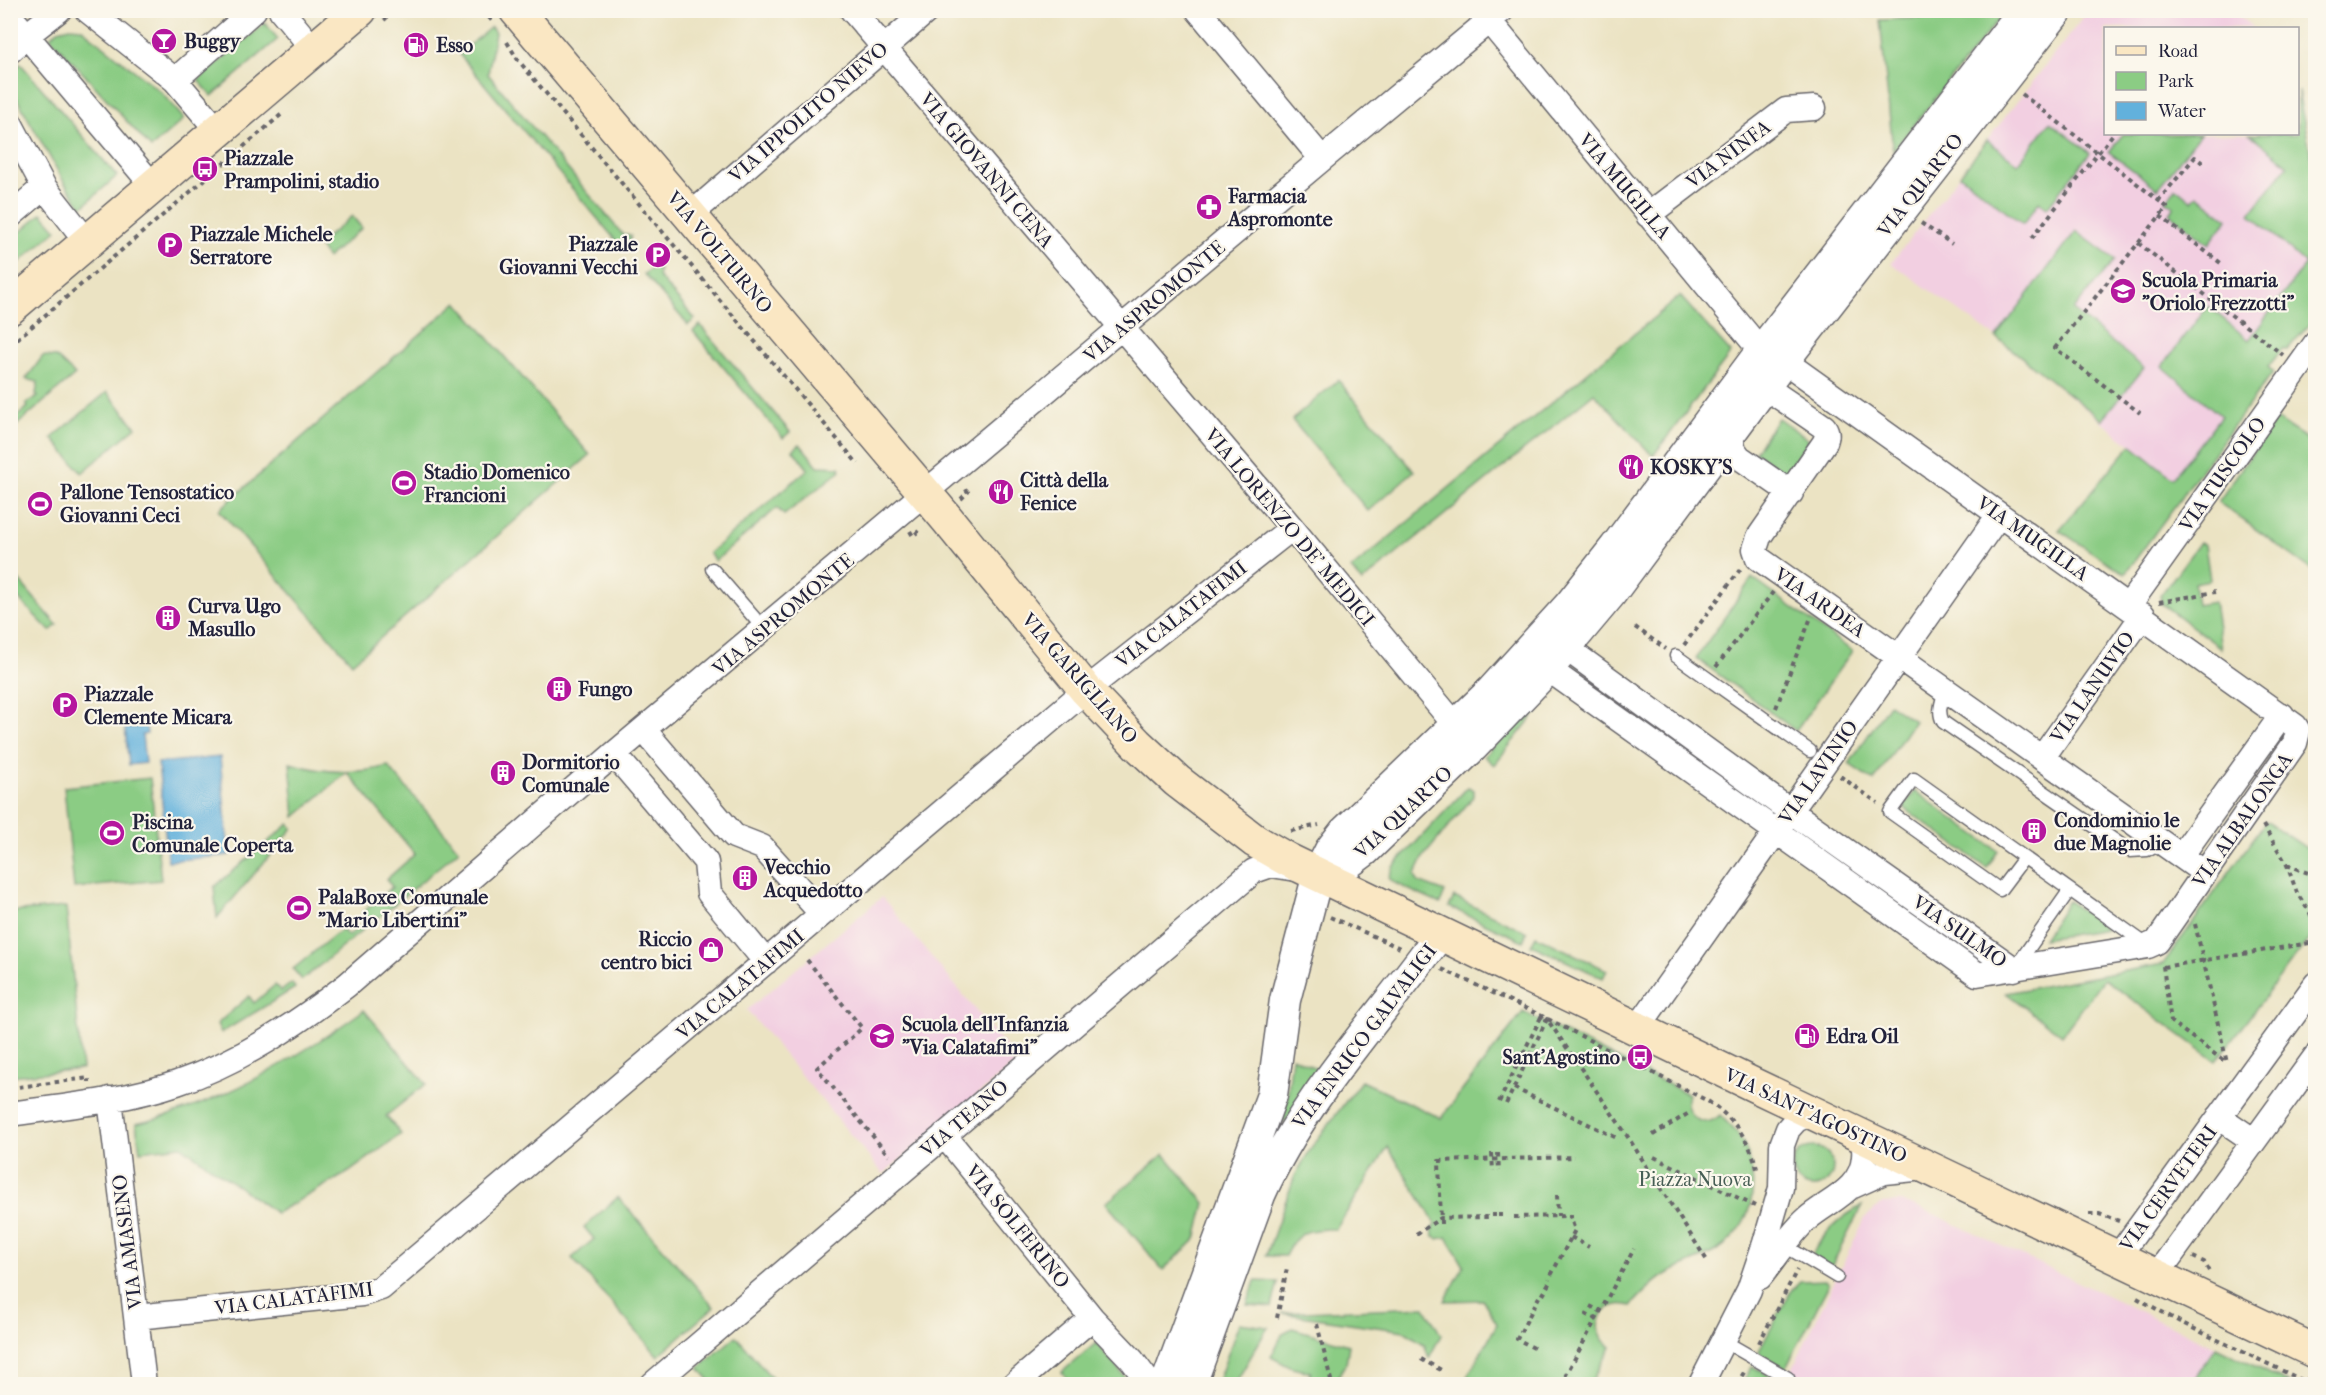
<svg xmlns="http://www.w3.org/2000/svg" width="2326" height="1395" font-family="'IM FELL French Canon',serif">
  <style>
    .built { fill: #f2cfe1 }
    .green { fill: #8bcc84; stroke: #567760; stroke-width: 1.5 }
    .water { fill: #62b1dc; stroke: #426a8c; stroke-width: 1.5 }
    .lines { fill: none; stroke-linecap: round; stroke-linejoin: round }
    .service-casing { stroke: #68666b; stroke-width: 15 }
    .minor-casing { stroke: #68666b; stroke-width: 27 }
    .tertiary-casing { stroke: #68666b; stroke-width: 33 }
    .secondary-casing { stroke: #68666b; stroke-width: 36 }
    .path { stroke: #68666b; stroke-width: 4; stroke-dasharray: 4.5 4.5; stroke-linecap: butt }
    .service { stroke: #fff; stroke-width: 12 }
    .minor { stroke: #fff; stroke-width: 24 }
    .tertiary { stroke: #fff; stroke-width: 30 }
    .secondary { stroke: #fae7c3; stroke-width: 33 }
    .labels { text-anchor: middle; stroke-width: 4.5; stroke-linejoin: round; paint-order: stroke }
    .poi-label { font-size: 20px; font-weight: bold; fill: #22223b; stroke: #fbf7ec; text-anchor: start }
    .street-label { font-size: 20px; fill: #22223b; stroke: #fbf7ec }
    .park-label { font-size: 20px; fill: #475e55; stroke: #fbf7ec }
  </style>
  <rect width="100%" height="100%" fill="#fbf7ec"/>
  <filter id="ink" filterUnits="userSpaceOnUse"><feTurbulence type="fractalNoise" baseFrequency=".0167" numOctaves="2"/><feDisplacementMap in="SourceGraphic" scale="12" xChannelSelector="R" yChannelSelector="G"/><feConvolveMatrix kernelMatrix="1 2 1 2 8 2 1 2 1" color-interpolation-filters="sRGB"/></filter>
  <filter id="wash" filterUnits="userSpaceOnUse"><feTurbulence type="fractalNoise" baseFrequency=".008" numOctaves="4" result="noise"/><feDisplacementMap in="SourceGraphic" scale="24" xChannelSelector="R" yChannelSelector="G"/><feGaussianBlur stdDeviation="1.35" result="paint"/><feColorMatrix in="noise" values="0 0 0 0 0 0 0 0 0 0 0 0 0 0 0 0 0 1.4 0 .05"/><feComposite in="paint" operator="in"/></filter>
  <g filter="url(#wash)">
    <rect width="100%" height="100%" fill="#ebe3c3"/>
    <path class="built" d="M2088 11H2234L2253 28H2106V134H2298V91L2315 175V318L2287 350 2283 348 2268 367 2273 372 2125 574 2059 530 2131 445 1996 337 1891 263Z
      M882 897 1018 1061 883 1174 747 1010Z
      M1902 1202 1923 1209 2216 1347 2191 1384H1785L1865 1218 1882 1203Z"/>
    <path class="green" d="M2003 14 1893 151 1880 20Z
      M265 23 278 39 212 96 198 80Z
      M70 27 81 28 161 92 184 119 151 148 50 37 58 30Z
      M491 27 495 33 488 74 623 235 627 234 631 236 629 244 623 249 459 54Z
      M20 63 117 176 82 207 64 182 11 88 12 76Z
      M2298 91 2315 175V318L2287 350 2283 348 2268 367 2273 372 2125 574 2059 530 2131 445 2173 478 2221 416 2162 366 2208 306 2249 340 2306 264 2250 214 2288 165 2250 134H2298Z
      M2050 122 2090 153 2047 208 2039 202 2023 224 1960 175 1987 140 2018 164Z
      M2123 134H2200L2158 189 2109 152Z
      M2176 188 2192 201 2197 195 2228 219 2209 244 2169 213 2174 207 2166 201Z
      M42 213 57 230 15 266 11 261V240Z
      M352 216 362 228 327 258 318 245Z
      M2076 231 2115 260 2073 310 2144 368 2102 420 1996 337Z
      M652 268 660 270 658 276 695 319 688 325 644 274Z
      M1680 296 1731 353 1653 456 1594 393 1362 582 1351 569Z
      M457 302 590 455 352 663 219 510Z
      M700 325 790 432 783 438 693 331Z
      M43 356 56 357 75 375 11 430V417L13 420 28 407 26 404 38 397 36 394 38 382 26 379Z
      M1338 380 1414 471 1368 511 1292 420Z
      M107 392 136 427 82 473 52 438Z
      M1778 418 1809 440 1786 474 1755 452Z
      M2276 419 2315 444V572L2218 502Z
      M800 444 818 466 840 467V471L784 515 777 508 715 561 709 553 808 469 793 450Z
      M2200 542 2205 545 2210 580 2194 583 2197 605 2214 602 2221 648 2162 604 2160 596Z
      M11 571 57 625 50 631 11 591Z
      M1752 578 1852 651 1796 731 1696 658Z
      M1546 693 1549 696 1494 765 1484 756Z
      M1889 704 1914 721 1874 781 1849 764Z
      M290 763C323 773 355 775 388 766L459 850 371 924 362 913 392 887 387 879 415 854 347 772 295 817Z
      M150 778 161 880 74 888 64 787Z
      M1468 787 1474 790V796L1424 856 1415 875 1418 882 1445 892 1440 904 1395 883 1389 878 1393 867Z
      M1915 791 1998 851 1987 868 1903 807Z
      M2266 821 2315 854V931L2216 1061 2104 979 2062 1035 2006 993 2163 964Z
      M289 824 293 828 217 918 214 887Z
      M1454 897 1527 932 1523 941 1449 907Z
      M2068 901 2107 929 2043 939Z
      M66 907 82 1069 11 1076V912Z
      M360 926 363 930 302 980 293 969 342 929 348 936Z
      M1536 936 1607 970 1603 978 1531 945Z
      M292 983 295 988 221 1033 217 1024 249 996 254 1003 275 985 281 991Z
      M364 1010 426 1084 386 1116 401 1134 349 1172 276 1213 181 1146 140 1151 136 1124C221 1105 294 1060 364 1010Z
      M1523 1012 1688 1094C1682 1114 1703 1132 1720 1115 1727 1123 1736 1130 1741 1139 1761 1175 1756 1225 1719 1249 1702 1260 1682 1265 1665 1275 1652 1283 1641 1295 1631 1306 1602 1297 1585 1330 1611 1347L1590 1384H1463L1497 1324 1483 1300 1445 1301 1464 1266 1447 1237 1438 1239 1434 1237 1432 1230 1436 1224 1388 1147 1336 1229C1309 1229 1297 1230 1285 1256H1266L1294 1178 1311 1148 1361 1081 1441 1118Z
      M1292 1057 1324 1072 1282 1125 1288 1093Z
      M1793 1167a20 20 0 1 1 40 0a20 20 0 1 1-40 0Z
      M1164 1154 1205 1203 1196 1239 1163 1270 1106 1203Z
      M618 1197 714 1307 658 1356 572 1258 594 1239 584 1227Z
      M1862 1206 1831 1267 1811 1256C1823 1234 1839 1217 1862 1206Z
      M1255 1281 1278 1282 1272 1307 1247 1305Z
      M1800 1281 1826 1280 1829 1284 1786 1368 1760 1354 1759 1351 1792 1289Z
      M1425 1307 1441 1335 1429 1358 1424 1344 1404 1331 1281 1313Z
      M1239 1323 1268 1327 1235 1384H1217Z
      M1292 1328 1349 1345 1346 1363 1338 1376 1348 1382 1346 1384H1305L1311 1372 1292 1368 1271 1357 1283 1333Z
      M736 1336 777 1384H713L699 1368Z
      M1096 1343 1131 1384H1072L1062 1372Z
      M2216 1347 2291 1384H2191Z
      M1752 1366 1779 1381 1777 1384H1742Z"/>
    <path class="water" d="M146 726 147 734 142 735 145 763 129 765 125 728Z
      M220 757 229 855 168 861 158 763Z"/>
  </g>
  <g filter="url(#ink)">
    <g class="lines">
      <g class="service-casing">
        <path id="service" d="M712 569 764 629
          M1676 656 1810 751
          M1945 690C1942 702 1937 711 1943 722L2130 851 2147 850 2161 842
          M2024 858 2000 890 1890 812 1914 779 2147 945
          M2015 968 2069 891
          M1785 1246 1837 1277
          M1722 1340 1788 1378"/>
      </g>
      <g class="minor-casing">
        <path id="minor" d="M87 10 175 80 219 132
          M281 10 314 50
          M852 10 1292 528 1456 726
          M1198 10 1322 159
          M1480 10 1761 351
          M10 16 154 187
          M10 51 27 35 59 10
          M175 80 254 10
          M10 123 44 187 88 243
          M1648 215 1786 110 1814 108
          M10 216 44 187
          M689 216 928 10
          M1765 387 1824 427C1828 433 1827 436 1825 442L1759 537 1755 549 1758 558 2205 873
          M1730 435 1734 450 1739 457 1791 493
          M2129 605 2316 343
          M1566 648 1790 811 2014 969
          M1548 669 1977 974 2148 946 2157 942 2295 743 2298 731 2295 726 1784 361
          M644 730 734 836 762 847 822 914
          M614 754 706 862 709 893 766 962
          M2042 758 2143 615
          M2181 856 2282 715
          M1637 1029 1999 515
          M110 1099 144 1384
          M10 1114C66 1106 124 1101 177 1083 240 1062 295 1025 347 985L614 754 1322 159 1502 10
          M2219 1117 2254 1141
          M944 1135 1092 1318 1132 1360 1150 1384
          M1853 1186 1884 1172 1925 1168
          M2117 1258 2316 984
          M2156 1276 2316 1056
          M1760 1277C1775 1259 1790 1234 1807 1219 1829 1200 1862 1190 1864 1157 1865 1146 1863 1140 1854 1133
          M136 1317 362 1294 381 1288 1086 690 1292 528
          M653 1384 1254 871 1271 865 1297 869
          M1015 1384 1092 1318
          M1701 1384 1749 1290 1765 1243 1781 1188 1782 1145 1788 1129 1796 1120 1812 1113"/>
      </g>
      <g class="tertiary-casing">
        <path id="tertiary" d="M1318 874 1345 866 1365 851 1473 747 1548 669 1611 594 1784 361 2058 10
          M1166 1384 1272 1095 1285 1000 1318 874 1330 850 1344 832 1491 691 1570 604 1615 547 1761 351 2024 10
          M1191 1384 1260 1195C1303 1098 1379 1019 1440 934"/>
      </g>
      <g class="secondary-casing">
        <path id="secondary" d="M516 10 947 519 1086 690 1137 744 1177 781 1255 841 1288 860 1754 1085 2316 1352
          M10 308 360 10"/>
      </g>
      <path class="path" d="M483 10 492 21
        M384 20 395 10
        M507 42 518 60 858 464
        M2022 94 2167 207 2055 348 2140 413
        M2158 201 2195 157 2204 164
        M2160 216 2222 264
        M1921 223 1952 244
        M2032 238 2113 134
        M2138 243 2283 355
        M10 345 282 114
        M961 499 968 492 964 487
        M910 531 913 536 921 529
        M2159 602 2215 592
        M1635 627 1666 649
        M1684 645 1742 567
        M1716 667 1773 592
        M1776 708 1810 620
        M1840 776 1878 803
        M2263 825 2287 865 2297 893 2310 913 2316 928
        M1291 831 1319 825
        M2287 865 2316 876
        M1330 917 1400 948
        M2195 924 2227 1063
        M807 960 862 1028 817 1068 889 1156
        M2163 966 2171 1022 2227 1063
        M2163 967 2316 942
        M1442 969 1542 1016 1706 1100C1734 1118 1751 1141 1758 1173
        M10 1088 89 1078V1082
        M1514 1088 1617 1138
        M1499 1102 1541 1017
        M1506 1104 1547 1019 1624 1131 1708 1262
        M1653 1135 1689 1113
        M1492 1153 1493 1171
        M1498 1153 1499 1171
        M1654 1157 1755 1206
        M1557 1195 1558 1216
        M1494 1213V1217
        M1500 1213V1217
        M2089 1214H2099L2119 1221
        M1514 1217 1570 1216 1575 1230 1549 1279
        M1441 1224 1439 1161 1574 1157
        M1416 1234 1441 1218 1489 1217
        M1571 1237 1589 1247
        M2193 1257 2204 1262 2209 1271
        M1546 1284 1551 1287
        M1542 1292 1547 1295
        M2137 1298 2180 1322 2306 1382 2309 1376
        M1590 1306 1602 1312
        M1585 1314 1599 1321
        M1277 1318 1287 1268
        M1317 1324 1332 1384
        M1759 1343 1797 1270
        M1534 1348 1517 1339 1539 1297
        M1421 1359 1443 1371
        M1561 1384 1634 1249
        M1737 1384 1746 1369"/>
      <use href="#service" class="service"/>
      <use href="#minor" class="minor"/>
      <use href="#tertiary" class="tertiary"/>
      <use href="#secondary" class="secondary"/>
    </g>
  </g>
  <defs>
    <g id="bar-disc" transform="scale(1.35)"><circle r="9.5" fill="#b5179e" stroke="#fbf7ec"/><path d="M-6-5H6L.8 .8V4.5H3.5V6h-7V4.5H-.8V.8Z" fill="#fff"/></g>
    <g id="fuel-disc" transform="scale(1.35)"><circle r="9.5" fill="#b5179e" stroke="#fbf7ec"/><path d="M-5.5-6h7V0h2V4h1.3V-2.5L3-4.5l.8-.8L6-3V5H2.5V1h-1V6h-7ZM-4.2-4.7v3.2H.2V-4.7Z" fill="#fff"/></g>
    <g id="bus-disc" transform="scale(1.35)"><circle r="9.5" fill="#b5179e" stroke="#fbf7ec"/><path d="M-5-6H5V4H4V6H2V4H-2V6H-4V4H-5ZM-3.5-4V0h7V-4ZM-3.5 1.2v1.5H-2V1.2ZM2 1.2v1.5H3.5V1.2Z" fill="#fff"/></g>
    <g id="pharmacy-disc" transform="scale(1.35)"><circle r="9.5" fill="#b5179e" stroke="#fbf7ec"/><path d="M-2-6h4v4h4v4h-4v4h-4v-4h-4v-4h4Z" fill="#fff"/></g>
    <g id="parking-disc" transform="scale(1.35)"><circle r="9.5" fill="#b5179e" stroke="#fbf7ec"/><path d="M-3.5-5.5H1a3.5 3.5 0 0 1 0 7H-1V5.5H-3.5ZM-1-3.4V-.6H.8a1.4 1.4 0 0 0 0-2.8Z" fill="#fff"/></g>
    <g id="school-disc" transform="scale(1.35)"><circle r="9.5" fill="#b5179e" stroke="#fbf7ec"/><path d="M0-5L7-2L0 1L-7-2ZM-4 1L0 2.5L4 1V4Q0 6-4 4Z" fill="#fff"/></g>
    <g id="restaurant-disc" transform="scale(1.35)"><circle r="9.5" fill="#b5179e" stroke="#fbf7ec"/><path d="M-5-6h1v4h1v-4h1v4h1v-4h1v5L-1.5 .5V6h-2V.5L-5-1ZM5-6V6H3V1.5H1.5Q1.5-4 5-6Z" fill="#fff"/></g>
    <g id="stadium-disc" transform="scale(1.35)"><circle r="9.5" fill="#b5179e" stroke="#fbf7ec"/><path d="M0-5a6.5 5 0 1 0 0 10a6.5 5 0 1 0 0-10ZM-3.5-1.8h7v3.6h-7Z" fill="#fff"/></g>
    <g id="building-disc" transform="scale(1.35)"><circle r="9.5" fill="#b5179e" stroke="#fbf7ec"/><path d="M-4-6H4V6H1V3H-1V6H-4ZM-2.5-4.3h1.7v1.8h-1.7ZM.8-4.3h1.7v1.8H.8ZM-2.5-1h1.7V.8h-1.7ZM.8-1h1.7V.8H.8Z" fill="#fff"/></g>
    <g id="shop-disc" transform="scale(1.35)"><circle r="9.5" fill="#b5179e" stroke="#fbf7ec"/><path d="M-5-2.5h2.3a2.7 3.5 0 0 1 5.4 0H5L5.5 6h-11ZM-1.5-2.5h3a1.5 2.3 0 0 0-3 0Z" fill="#fff"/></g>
  </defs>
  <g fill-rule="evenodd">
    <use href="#bar-disc" x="164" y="41"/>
    <use href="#fuel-disc" x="416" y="45"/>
    <use href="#bus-disc" x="205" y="169"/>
    <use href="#pharmacy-disc" x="1209" y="207"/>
    <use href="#parking-disc" x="170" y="245"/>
    <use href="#parking-disc" x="658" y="255"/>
    <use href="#school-disc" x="2123" y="291"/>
    <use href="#restaurant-disc" x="1631" y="467"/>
    <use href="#stadium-disc" x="404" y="483"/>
    <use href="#restaurant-disc" x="1001" y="492"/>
    <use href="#stadium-disc" x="40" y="504"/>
    <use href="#building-disc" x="168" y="618"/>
    <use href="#building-disc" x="559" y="689"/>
    <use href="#parking-disc" x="65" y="705"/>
    <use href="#building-disc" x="503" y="773"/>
    <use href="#building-disc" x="2034" y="831"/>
    <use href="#stadium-disc" x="112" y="833"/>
    <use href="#building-disc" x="745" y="878"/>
    <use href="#stadium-disc" x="299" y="908"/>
    <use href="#shop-disc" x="711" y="950"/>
    <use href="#school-disc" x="882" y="1036"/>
    <use href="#fuel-disc" x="1807" y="1036"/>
    <use href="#bus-disc" x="1640" y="1057"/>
  </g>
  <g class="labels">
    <g class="poi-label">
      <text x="184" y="48">Buggy</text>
      <text x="436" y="52">Esso</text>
      <text x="224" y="165">Piazzale<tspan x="224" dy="23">Prampolini, stadio</tspan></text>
      <text x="1228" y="203">Farmacia<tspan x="1228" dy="23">Aspromonte</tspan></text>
      <text x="190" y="241">Piazzale Michele<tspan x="190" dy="23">Serratore</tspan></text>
      <text x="638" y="251" text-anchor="end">Piazzale<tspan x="638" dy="23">Giovanni Vecchi</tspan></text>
      <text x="2142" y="287">Scuola Primaria<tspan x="2142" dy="23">"Oriolo Frezzotti"</tspan></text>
      <text x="1650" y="474">KOSKY'S</text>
      <text x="424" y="479">Stadio Domenico<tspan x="424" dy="23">Francioni</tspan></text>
      <text x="1020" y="487">Città della<tspan x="1020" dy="23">Fenice</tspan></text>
      <text x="60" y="499">Pallone Tensostatico<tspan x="60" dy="23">Giovanni Ceci</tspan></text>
      <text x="188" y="613">Curva Ugo<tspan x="188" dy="23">Masullo</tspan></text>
      <text x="578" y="696">Fungo</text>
      <text x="84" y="701">Piazzale<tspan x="84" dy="23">Clemente Micara</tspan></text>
      <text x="522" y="769">Dormitorio<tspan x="522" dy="23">Comunale</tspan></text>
      <text x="2054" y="827">Condominio le<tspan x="2054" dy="23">due Magnolie</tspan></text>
      <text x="132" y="829">Piscina<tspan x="132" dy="23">Comunale Coperta</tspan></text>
      <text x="764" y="874">Vecchio<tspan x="764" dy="23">Acquedotto</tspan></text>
      <text x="318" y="904">PalaBoxe Comunale<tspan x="318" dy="23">"Mario Libertini"</tspan></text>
      <text x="692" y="946" text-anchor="end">Riccio<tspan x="692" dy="23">centro bici</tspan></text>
      <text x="902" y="1031">Scuola dell'Infanzia<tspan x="902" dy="23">"Via Calatafimi"</tspan></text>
      <text x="1826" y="1043">Edra Oil</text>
      <text x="1620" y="1064" text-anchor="end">Sant'Agostino</text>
    </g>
    <g class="street-label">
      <text transform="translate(808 112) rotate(-41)" y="7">VIA IPPOLITO NIEVO</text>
      <text transform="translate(1728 154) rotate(-37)" y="7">VIA NINFA</text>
      <text transform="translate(987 170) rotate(50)" y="7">VIA GIOVANNI CENA</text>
      <text transform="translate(1920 185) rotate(-52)" y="7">VIA QUARTO</text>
      <text transform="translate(1625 186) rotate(50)" y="7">VIA MUGILLA</text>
      <text transform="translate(720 252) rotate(50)" y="7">VIA VOLTURNO</text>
      <text transform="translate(1154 301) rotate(-40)" y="7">VIA ASPROMONTE</text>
      <text transform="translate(2222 474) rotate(-55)" y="7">VIA TUSCOLO</text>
      <text transform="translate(1290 527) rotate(50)" y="7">VIA LORENZO DE' MEDICI</text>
      <text transform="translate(2033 538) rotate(35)" y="7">VIA MUGILLA</text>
      <text transform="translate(1820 602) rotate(35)" y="7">VIA ARDEA</text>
      <text transform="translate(783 614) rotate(-40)" y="7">VIA ASPROMONTE</text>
      <text transform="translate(1181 614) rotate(-38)" y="7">VIA CALATAFIMI</text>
      <text transform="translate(1080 678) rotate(49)" y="7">VIA GARIGLIANO</text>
      <text transform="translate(2092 687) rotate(-55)" y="7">VIA LANUVIO</text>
      <text transform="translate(1818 772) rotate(-55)" y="7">VIA LAVINIO</text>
      <text transform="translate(1403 812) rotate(-43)" y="7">VIA QUARTO</text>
      <text transform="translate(2242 820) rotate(-55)" y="7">VIA ALBALONGA</text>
      <text transform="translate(1960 931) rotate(35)" y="7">VIA SULMO</text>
      <text transform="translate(740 984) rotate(-40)" y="7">VIA CALATAFIMI</text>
      <text transform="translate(1364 1036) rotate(-53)" y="7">VIA ENRICO GALVALIGI</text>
      <text transform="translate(1816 1115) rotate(25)" y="7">VIA SANT'AGOSTINO</text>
      <text transform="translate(964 1118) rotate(-40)" y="7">VIA TEANO</text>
      <text transform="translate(2168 1188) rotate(-54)" y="7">VIA CERVETERI</text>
      <text transform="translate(1018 1226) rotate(51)" y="7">VIA SOLFERINO</text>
      <text transform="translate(127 1242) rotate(-97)" y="7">VIA AMASENO</text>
      <text transform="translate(294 1298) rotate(-7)" y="7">VIA CALATAFIMI</text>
    </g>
    <g class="park-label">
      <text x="1695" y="1186">Piazza Nuova</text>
    </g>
  </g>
  <rect width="2326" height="1395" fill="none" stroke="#fbf7ec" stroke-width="36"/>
  <rect x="2104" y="27" width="195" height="108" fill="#fbf7ec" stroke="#a4a2a5" stroke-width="1.5"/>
  <rect x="2116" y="46" width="30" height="9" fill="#fae7c3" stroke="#a4a2a5" stroke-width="1.5"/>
  <text x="2158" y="57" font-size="18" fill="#22223b">Road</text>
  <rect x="2116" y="72" width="30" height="18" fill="#8bcc84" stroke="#a4a2a5" stroke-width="1.5"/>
  <text x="2158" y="87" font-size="18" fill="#22223b">Park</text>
  <rect x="2116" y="102" width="30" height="18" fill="#62b1dc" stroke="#a4a2a5" stroke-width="1.5"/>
  <text x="2158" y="117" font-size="18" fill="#22223b">Water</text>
</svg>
